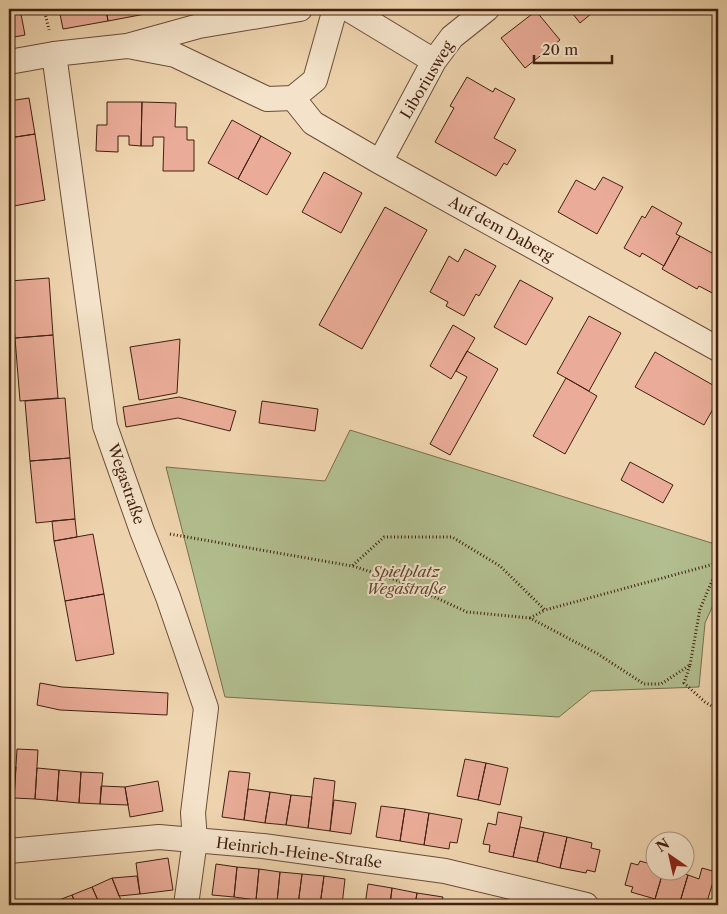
<svg xmlns="http://www.w3.org/2000/svg" width="727" height="914" font-family="'Libre Caslon Text',serif">
  <style>
    .green { fill: #b2be8f; stroke: #7a6e50 }
    .building { fill: #eaac98; stroke: #411f11 }
    .lines { fill: none; stroke-linecap: round; stroke-linejoin: round }
    .street-casing { stroke: #6c4c38; stroke-width: 26 }
    .path { stroke: #411f11; stroke-width: 3; stroke-dasharray: 1 2.5; stroke-linecap: butt }
    .street { stroke: #f4e3ca; stroke-width: 24 }
    .labels { text-anchor: middle; stroke-width: 4; stroke-linejoin: round; paint-order: stroke }
    .street-label { font-size: 15px; fill: #411f11; stroke: #f4e3ca }
    .park-label { font-size: 15px; font-style: italic; fill: #5d4730; stroke: #f4e3ca }
  </style>
  <rect width="100%" height="100%" fill="#eed4ae"/>
  <filter id="stains"><feTurbulence type="fractalNoise" baseFrequency=".004" numOctaves="4"/><feColorMatrix values="0 0 0 0 .2 0 0 0 0 .09 0 0 0 0 .02 0 0 0 .5 -.17"/></filter>
  <radialGradient id="worn" r=".72"><stop offset=".6" stop-color="#630" stop-opacity="0"/><stop offset="1" stop-color="#630" stop-opacity=".3"/></radialGradient>
  <path class="green" d="M350 430 718 545V594L705 623 699 687 591 691 559 717 225 697 166 467 325 481Z"/>
  <path class="building" d="M9 9H20L25 35 9 38Z
    M59 9H106L108 21 63 29Z
    M106 9H160L161 11 108 21Z
    M569 9H597L580 23Z
    M598 9H611L604 15Z
    M536 11 560 40 525 68 501 38Z
    M467 77 493 92 495 88 515 99 494 138 516 150 507 165 504 163 496 176 435 142 454 108 450 106Z
    M29 98 35 134 9 138V101Z
    M107 102H142L141 146 129 145V136H118V152L96 151 97 125H107Z
    M142 102 176 103 175 127H187V140H194V171H163L164 137H153V146H141Z
    M232 120 261 136 238 179 208 163Z
    M35 134 45 200 9 207V185H10L9 138Z
    M261 136 291 153 267 195 238 179Z
    M324 172 362 193 341 233 302 212Z
    M603 177 623 187 597 234 558 212 576 180 595 190Z
    M652 206 682 223 676 234 680 236 664 266 642 253 640 257 624 248 642 216 645 218Z
    M385 207 427 230 362 349 319 325Z
    M680 236 712 253 716 246 718 248V296L699 286 697 289 662 269Z
    M465 249 496 266 479 296 476 294 464 316 446 306 448 302 430 292 449 256 458 262Z
    M49 278 53 335 15 338 10 281Z
    M520 280 553 298 526 345 494 327Z
    M589 316 621 333 589 391 557 373Z
    M453 325 475 338 451 379 430 366Z
    M53 335 58 398 20 401 15 338Z
    M180 339 177 393 139 400 130 347Z
    M467 351 498 369 450 455 430 444 467 377 456 371Z
    M655 352 718 388V400L704 425 635 387Z
    M566 378 597 396 565 454 533 436Z
    M179 397 236 411 230 431 178 418 126 427 123 407Z
    M65 398 70 458 30 461 25 401Z
    M262 401 318 409 315 431 259 423Z
    M70 458 75 519 36 523 30 461Z
    M630 462 673 485 663 503 621 480Z
    M75 519 77 537 54 541 52 521Z
    M93 534 104 594 65 601 54 541Z
    M104 594 114 654 76 661 65 601Z
    M40 683 62 687 168 693 167 715 60 710 37 705Z
    M17 749 38 750 35 799 14 798Z
    M465 759 486 763 478 800 457 796Z
    M486 763 508 768 500 805 478 800Z
    M9 766 16 767 14 798 9 797Z
    M37 768 59 770 57 801 35 799Z
    M59 770 81 772 79 803 57 801Z
    M229 771 250 773 244 820 222 817Z
    M81 772 103 773 100 804 79 803Z
    M314 778 335 781 330 831 308 828Z
    M158 781 163 811 130 817 125 787Z
    M101 786 125 787 128 805 100 804Z
    M248 789 270 792 265 823 244 820Z
    M270 792 291 795 286 825 265 823Z
    M291 795 312 797 308 828 286 825Z
    M334 800 356 803 351 834 330 831Z
    M381 806 405 809 400 841 376 837Z
    M405 809 429 813 424 845 400 841Z
    M498 812 522 817 513 857 489 852 490 845 483 844 488 823 496 825Z
    M429 813 462 819 457 843 450 842 449 849 424 845Z
    M520 827 544 832 537 862 513 857Z
    M544 832 567 837 560 868 537 862Z
    M567 837 592 843 591 848 600 850 595 872 587 870 586 873 560 868Z
    M168 858 173 890 140 894 136 863Z
    M640 861 654 865V872H663L655 899 631 892 633 887 625 885 631 863 638 865Z
    M216 864 237 867 234 897 212 895Z
    M237 867 259 869 256 900 234 897Z
    M702 868 716 872 706 905H679L688 875 699 879Z
    M259 869 280 872 277 902 256 900Z
    M280 872 302 874 298 905 277 902Z
    M663 872H675L688 875 679 905 655 899Z
    M302 874 324 876 320 905H298Z
    M137 876 140 894 119 896 112 878Z
    M324 876 345 879 342 905H320Z
    M112 878 123 905H100L92 887Z
    M368 884 392 888 390 905H365Z
    M92 887 100 905H76L72 895Z
    M392 888 417 893 415 905H390Z
    M417 893 443 897 441 905H415Z
    M72 895 76 905H52L51 903Z"/>
  <g class="lines">
    <g class="street-casing">
      <path id="street" d="M348 9 434 61
        M133 47 175 55 267 99 293 98 315 80 335 9
        M54 54 105 426 142 531 168 597 206 708 193 813 195 840 186 905
        M9 62 54 54 127 46 199 26 300 9
        M293 98 313 123 380 162 718 349
        M380 162 434 61 452 37 487 9
        M9 851 159 837 263 846 445 871 586 905"/>
    </g>
    <path class="path" d="M44 9 49 30
      M170 534 352 566 384 537H452L500 566 545 610 718 563
      M353 566 402 582 467 612 530 618 598 654 644 684H661L690 665 684 683 705 702 718 710
      M530 618 545 610
      M690 665 700 609 718 567"/>
    <use href="#street" class="street"/>
  </g>
  <g class="labels">
    <g class="street-label">
      <text transform="translate(427 80) rotate(-59)" y="5">Liboriusweg</text>
      <text transform="translate(501 229) rotate(29)" y="5">Auf dem Daberg</text>
      <text transform="translate(126 484) rotate(71)" y="5">Wegastraße</text>
      <text transform="translate(299 853) rotate(7)" y="5">Heinrich-Heine-Straße</text>
    </g>
    <g class="park-label">
      <text x="406" y="577">Spielplatz<tspan x="406" dy="17">Wegastraße</tspan></text>
    </g>
  </g>
  <rect width="727" height="914" fill="none" stroke="#eed4ae" stroke-width="30"/>
  <rect x="10" y="10" width="707" height="894" fill="none" stroke="#411f11" stroke-width="2.5"/>
  <rect x="15" y="15" width="697" height="884" fill="none" stroke="#411f11"/>
  <g transform="translate(670 856) rotate(326)"><circle r="24" fill="#f4e3ca" stroke="#ac9580"/>
  <path d="M0-4L9 19L0 12L-9 19Z" fill="#8f2418"/>
  <text y="-8" font-size="14" font-weight="bold" text-anchor="middle" fill="#411f11">N</text>
  </g>
  <path d="M534 55v8h78v-8" fill="none" stroke="#411f11" stroke-width="2.5"/>
  <text x="542" y="55" font-size="15" fill="#411f11" stroke="#f4e3ca" stroke-width="4" paint-order="stroke">20 m</text>
  <rect width="100%" height="100%" filter="url(#stains)"/>
  <rect width="100%" height="100%" fill="url(#worn)"/>
</svg>
